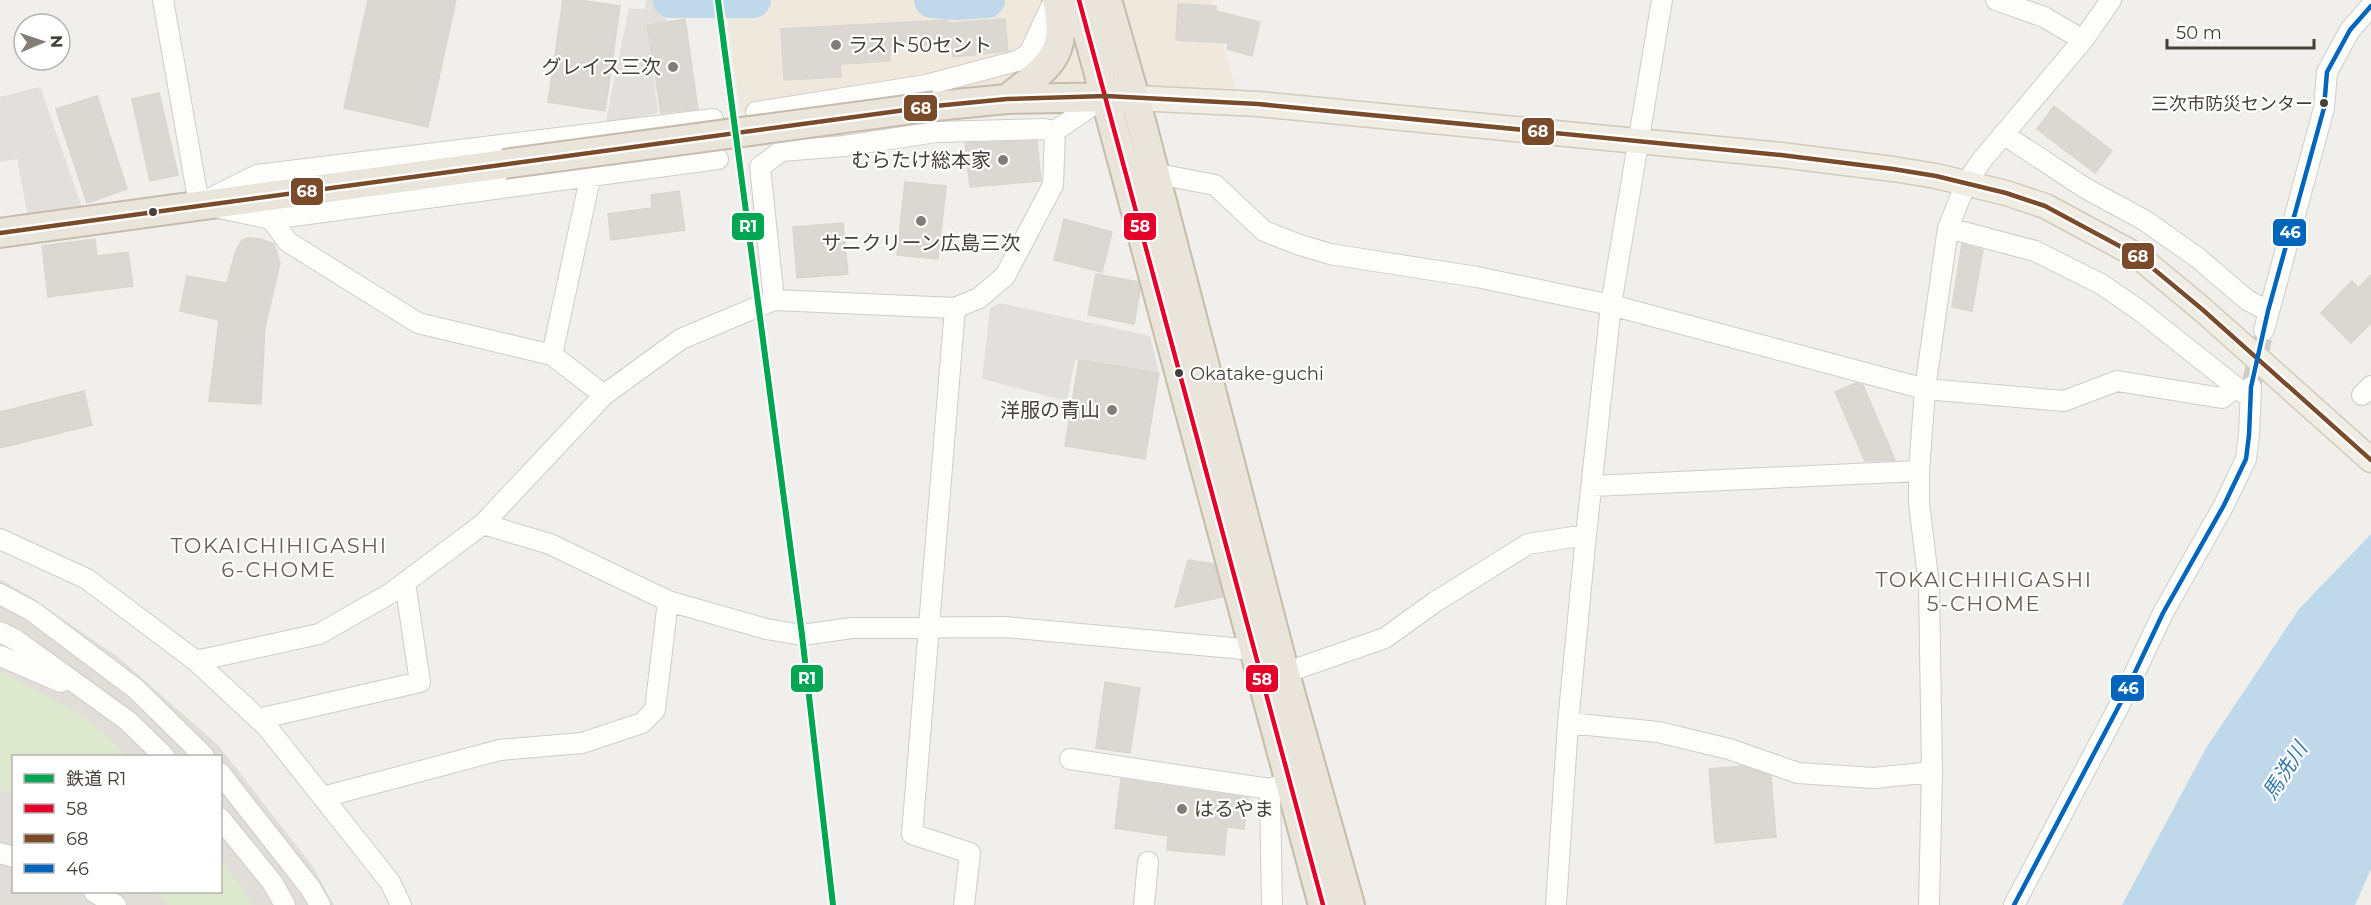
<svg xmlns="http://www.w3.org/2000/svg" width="2371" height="905" font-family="Montserrat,'Noto Sans JP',sans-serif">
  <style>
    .commercial { fill: #efe8dc }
    .industrial { fill: #e1deda; fill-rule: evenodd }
    .green { fill: #dee8ce }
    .parking { fill: #e2e0dc }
    .water { fill: #c0d9ea }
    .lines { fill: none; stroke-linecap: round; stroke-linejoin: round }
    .river { stroke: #c0d9ea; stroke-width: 36 }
    .building { fill: #dbd8d4; stroke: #d9d6d1; stroke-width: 1.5 }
    .minor-tunnel { stroke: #cfccc7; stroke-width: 20; stroke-dasharray: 20 10; stroke-linecap: butt }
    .minor-casing { stroke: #cfcdc9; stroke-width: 22 }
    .major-casing { stroke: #d1cbbb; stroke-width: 27 }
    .highway-casing { stroke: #c6bcaa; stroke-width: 32 }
    .minor { stroke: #fdfdfc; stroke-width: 20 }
    .major { stroke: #f0ede5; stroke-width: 24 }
    .highway { stroke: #eae5db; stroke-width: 28 }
    .highway-bridge-casing { stroke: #c6bcaa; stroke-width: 32; stroke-linecap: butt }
    .highway-bridge { stroke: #eae5db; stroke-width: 28 }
    .bus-1-casing { stroke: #fff; stroke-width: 9 }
    .bus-2-casing { stroke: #fff; stroke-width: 9 }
    .bus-3-casing { stroke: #fff; stroke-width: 9 }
    .bus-1 { stroke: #e4002b; stroke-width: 4.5 }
    .bus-2 { stroke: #7a4b2a; stroke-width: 4.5 }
    .bus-3 { stroke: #0065bd; stroke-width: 4.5 }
    .rail-1-casing { stroke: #fff; stroke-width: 10 }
    .rail-1 { stroke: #00a651; stroke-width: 6 }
    .poi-dot { fill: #827e77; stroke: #fff; stroke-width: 2 }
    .bus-dot { fill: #464138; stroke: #fff; stroke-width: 2 }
    .labels { text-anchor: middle; stroke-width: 4.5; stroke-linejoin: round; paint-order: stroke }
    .bus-label { font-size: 18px; fill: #464138; stroke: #fff; text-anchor: end }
    .poi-label { font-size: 20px; fill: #464138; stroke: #fff; text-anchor: end }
    .neighbourhood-label { font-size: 21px; letter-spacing: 1.5px; fill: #685f50; stroke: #fff }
    .water-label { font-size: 21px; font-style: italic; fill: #3a79a9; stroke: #fff }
    .line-badge { stroke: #fff; stroke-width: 2 }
    .badge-label { font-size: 16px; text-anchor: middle; font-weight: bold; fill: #fff }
  </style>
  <rect width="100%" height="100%" fill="#f1efeb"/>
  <path class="commercial" d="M725 0H1211L1239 100 1058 98 740 112Z"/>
  <path class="industrial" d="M0 579 29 596 118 657 218 745 313 867 334 905H0ZM14 756H220V892H14Z"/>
  <path class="green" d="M0 671C43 695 96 717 127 756H14L13 793 0 790Z
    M221 858 253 905H168L156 892H220Z"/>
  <path class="parking" d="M646 0H664L666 22 647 25 658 113 605 124 629 8 645 9Z
    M40 87 82 207 28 217 17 159 0 162V97Z
    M1000 303 1150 336 1159 373 1075 360 1067 401 982 379 990 308Z"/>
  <path class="water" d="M2371 534V869L2355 905H2122L2206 748 2299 609Z"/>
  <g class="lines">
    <path class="river" d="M671 0H753
      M932 0 957 2 987 0"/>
  </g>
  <path class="building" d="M368 0H456L428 127 344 108Z
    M563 0H579L620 6 605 111 548 102Z
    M1178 4 1216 6V11L1260 22 1252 56 1227 49 1229 43 1176 40Z
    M685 19 698 109 661 113 647 25Z
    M1005 19 1008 51 953 57 952 44 890 47V61L840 64 841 77 784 80 781 29 948 20V23Z
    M159 93 178 175 150 181 132 99Z
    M97 96 127 189 87 203 56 109Z
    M2054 106 2112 151 2095 173 2037 129Z
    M1037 141 1041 181 970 187 965 143Z
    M905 182 946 186 938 259 897 255Z
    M679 191 685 230 611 240 608 214 652 208 651 195Z
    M1064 219 1112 232 1102 272 1054 260Z
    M843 223 848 274 797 278 793 227Z
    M249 238 261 239 274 244 280 263 265 327 261 404 209 401 219 320 180 311 187 276 227 283 235 253 242 240Z
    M95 239 97 256 128 252 133 286 48 297 42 246Z
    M1962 244 1983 250 1972 311 1952 307Z
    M1096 274 1138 282 1140 291 1134 324 1088 315Z
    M2371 275V323L2351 343 2321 313 2352 281 2358 288Z
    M1079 360 1159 373 1145 459 1065 446Z
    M1856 383 1863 385 1895 460 1865 461 1835 392Z
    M84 391 92 425 0 448V412Z
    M1188 560 1214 564 1223 597 1175 607Z
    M1105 682 1140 688 1130 753 1096 748Z
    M1743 766 1771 776 1776 837 1715 843 1709 769Z
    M1121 779 1248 798 1244 829 1227 827 1224 855 1167 850 1168 836 1115 828Z"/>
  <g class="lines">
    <path class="minor-tunnel" d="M2251 387 2264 330"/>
    <g class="minor-casing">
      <path id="minor" d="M163 0 199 204
        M1996 0 2044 17 2083 40
        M756 112 926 85 1017 61 1029 54 1054 0
        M2003 134 2085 188 2144 220 2198 258 2247 300 2268 311
        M1153 173 1215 185 1264 231 1297 244 1330 254 1477 277 1611 305 1925 389 2064 401 2117 381 2222 398 2235 388
        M211 198 257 175 713 119
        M219 208 271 219 718 159
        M271 219 288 242 418 323 552 355 591 174
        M1948 228 2035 251 2101 284 2139 310 2246 395
        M774 300 760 167 781 151 845 146 936 132 1044 129 1055 131 1103 98
        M955 308 912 834 970 853 964 905
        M2264 330 2324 108 2327 72 2350 30 2371 6
        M552 355 604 395
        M2362 395 2371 386
        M1592 486 1919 471
        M483 524 550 544 668 601
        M0 539 87 579 196 661 267 727 390 882 401 905
        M0 594 32 611 136 689 204 756
        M0 632 16 640 128 721 164 756
        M0 656 61 682
        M196 661 319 634 391 593 483 524 604 395 681 339 774 300 955 308 979 298 1005 276 1053 185 1055 131
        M1273 677 1385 638 1435 602 1528 544 1586 535
        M258 719 420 682 405 583
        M1568 723 1658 732 1729 749 1798 773 1874 778 1932 772
        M1070 759 1270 789
        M220 773 311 889 320 905
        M323 797 500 750 582 743 642 723 655 710 668 601 766 629 802 635 852 628 1005 627 1254 650
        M220 818 272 882 285 905
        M0 853 14 857
        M94 892 116 905
        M1144 905 1148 862
        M1272 905 1270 789 1280 785
        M1556 905 1568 723 1586 535 1611 305 1662 0
        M1929 905 1932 772 1929 586 1919 503V471L1925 389 1948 228 1966 183 1982 160 2083 40 2111 0
        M2014 905 2120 704 2163 613 2224 505 2246 459 2249 435 2251 387"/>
    </g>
    <g class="major-casing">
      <path id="major" d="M1135 98 1258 104 1781 155 1893 169 1936 176 2006 193 2045 206 2138 256 2203 310 2371 460"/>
    </g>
    <g class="highway-casing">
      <path id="highway" d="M1079 0 1323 905
        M1107 0 1135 98 1285 674 1350 905
        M1007 99C1047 67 1070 57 1057 0
        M935 106 1007 99 1124 97
        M0 233 504 164"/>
    </g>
    <use href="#minor" class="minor"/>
    <use href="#major" class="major"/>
    <use href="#highway" class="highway"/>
    <g class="highway-bridge-casing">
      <path id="highway-bridge" d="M504 164 935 106"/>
    </g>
    <use href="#highway-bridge" class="highway-bridge"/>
    <g class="bus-1-casing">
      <path id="bus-1" d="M1079 0 1323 905"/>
    </g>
    <g class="bus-2-casing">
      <path id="bus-2" d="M0 233 935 106 1007 99 1106 96 1258 104 1781 155 1893 169 1936 176 2006 193 2045 206 2138 256 2203 310 2371 460"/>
    </g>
    <g class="bus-3-casing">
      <path id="bus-3" d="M2014 905 2120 704 2163 613 2224 505 2246 459 2249 435 2251 387 2268 311 2324 108 2327 72 2350 30 2371 6"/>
    </g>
    <use href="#bus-1" class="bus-1"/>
    <use href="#bus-2" class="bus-2"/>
    <use href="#bus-3" class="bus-3"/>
    <g class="rail-1-casing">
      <path id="rail-1" d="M718 0 802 635 833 905"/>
    </g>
    <use href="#rail-1" class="rail-1"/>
  </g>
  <g class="poi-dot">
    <circle cx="836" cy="45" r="6"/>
    <circle cx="673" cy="67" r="6"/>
    <circle cx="1003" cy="160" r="6"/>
    <circle cx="921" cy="221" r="6"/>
    <circle cx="1112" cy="410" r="6"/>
    <circle cx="1182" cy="809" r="6"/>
  </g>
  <g class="bus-dot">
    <circle cx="2324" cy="103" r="5"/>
    <circle cx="153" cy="212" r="5"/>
    <circle cx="1179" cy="373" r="5"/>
  </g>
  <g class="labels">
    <g class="bus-label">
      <text x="2313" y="110">三次市防災センター</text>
      <text x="1190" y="380" text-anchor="start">Okatake-guchi</text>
    </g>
    <g class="poi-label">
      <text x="848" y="52" text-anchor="start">ラスト50セント</text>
      <text x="661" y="74">グレイス三次</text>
      <text x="991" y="167">むらたけ総本家</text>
      <text x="921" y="250" text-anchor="middle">サニクリーン広島三次</text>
      <text x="1100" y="417">洋服の青山</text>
      <text x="1194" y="816" text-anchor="start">はるやま</text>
    </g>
    <g class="neighbourhood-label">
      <text x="279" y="553">TOKAICHIHIGASHI<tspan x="279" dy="24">6-CHOME</tspan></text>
      <text x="1984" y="587">TOKAICHIHIGASHI<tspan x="1984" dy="24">5-CHOME</tspan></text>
    </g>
    <g class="water-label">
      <text transform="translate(2285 771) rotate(-57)" y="7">馬洗川</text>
    </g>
  </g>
  <g class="line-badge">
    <rect x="903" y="94" width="35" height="28" rx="6" fill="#7a4b2a"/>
    <rect x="1521" y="117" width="34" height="29" rx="6" fill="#7a4b2a"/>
    <rect x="290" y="177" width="34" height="29" rx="6" fill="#7a4b2a"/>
    <rect x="731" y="212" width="34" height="29" rx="6" fill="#00a651"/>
    <rect x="1123" y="212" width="34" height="29" rx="6" fill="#e4002b"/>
    <rect x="2272" y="218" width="35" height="29" rx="6" fill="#0065bd"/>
    <rect x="2121" y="242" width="34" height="28" rx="6" fill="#7a4b2a"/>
    <rect x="790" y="664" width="34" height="29" rx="6" fill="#00a651"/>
    <rect x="1245" y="664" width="34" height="29" rx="6" fill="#e4002b"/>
    <rect x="2110" y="674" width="35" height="28" rx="6" fill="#0065bd"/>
  </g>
  <g class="badge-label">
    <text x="921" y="114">68</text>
    <text x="1538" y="137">68</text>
    <text x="307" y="197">68</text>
    <text x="748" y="232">R1</text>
    <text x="1140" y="232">58</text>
    <text x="2290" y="238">46</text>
    <text x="2138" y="262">68</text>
    <text x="807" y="684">R1</text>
    <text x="1262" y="685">58</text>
    <text x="2128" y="694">46</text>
  </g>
  <rect x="12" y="755" width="210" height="138" fill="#ffffff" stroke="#b5b3af" stroke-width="1.5"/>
  <rect x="24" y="774" width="30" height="9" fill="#00a651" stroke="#b5b3af" stroke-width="1.5"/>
  <text x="66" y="785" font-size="18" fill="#464138">鉄道 R1</text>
  <rect x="24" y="804" width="30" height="9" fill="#e4002b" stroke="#b5b3af" stroke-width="1.5"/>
  <text x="66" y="815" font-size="18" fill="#464138">58</text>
  <rect x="24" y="834" width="30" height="9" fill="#7a4b2a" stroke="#b5b3af" stroke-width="1.5"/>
  <text x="66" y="845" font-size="18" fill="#464138">68</text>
  <rect x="24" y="864" width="30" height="9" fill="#0065bd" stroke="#b5b3af" stroke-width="1.5"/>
  <text x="66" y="875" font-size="18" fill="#464138">46</text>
  <g transform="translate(42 42) rotate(88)"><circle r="28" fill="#ffffff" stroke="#b5b3af" stroke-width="1.5"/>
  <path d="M0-4.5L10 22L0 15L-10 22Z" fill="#827e77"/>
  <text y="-9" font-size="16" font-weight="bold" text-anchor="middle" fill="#464138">N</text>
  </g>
  <path d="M2167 39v9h147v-9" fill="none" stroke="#464138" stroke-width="3"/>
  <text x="2176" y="39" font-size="18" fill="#464138" stroke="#ffffff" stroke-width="4.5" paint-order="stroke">50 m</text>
</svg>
